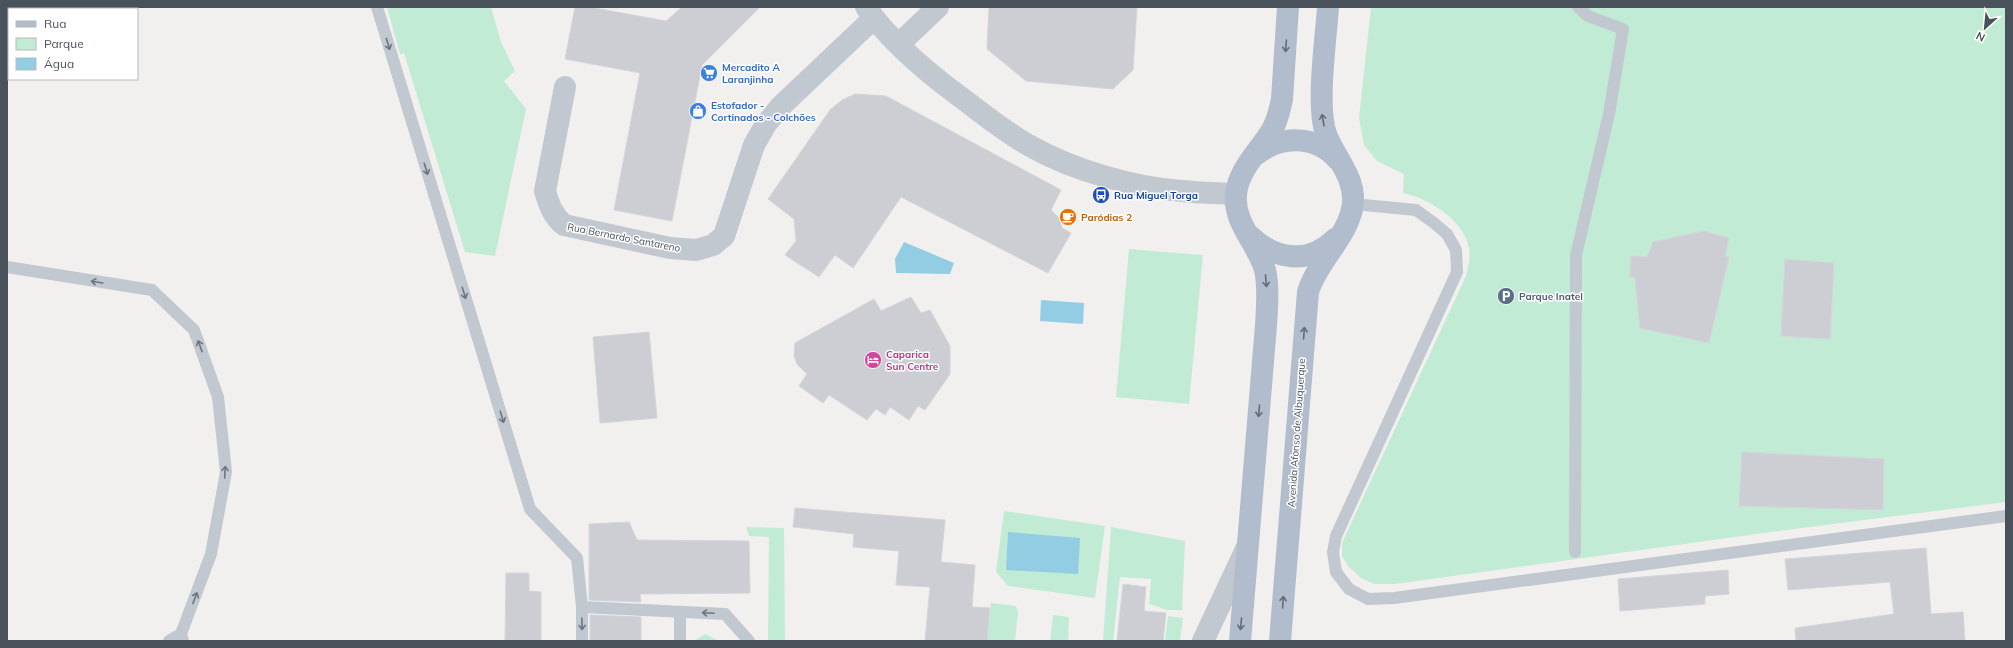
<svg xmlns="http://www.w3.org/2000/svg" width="2013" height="648" font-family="Mulish,sans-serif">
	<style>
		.green { fill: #c2ebd5 }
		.water { fill: #93cde4 }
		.building { fill: #cdced3; stroke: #d4d5da }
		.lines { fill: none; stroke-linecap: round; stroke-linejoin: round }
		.lane { stroke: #c1c8d0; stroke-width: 12 }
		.street { stroke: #c1c8d0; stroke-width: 22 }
		.primary { stroke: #b1bccc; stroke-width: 22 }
		.oneway { stroke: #6d757e }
		.oneway2 { stroke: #636c77 }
		.labels { text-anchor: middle; stroke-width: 3; stroke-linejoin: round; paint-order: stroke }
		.shop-label { font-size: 10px; font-weight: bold; fill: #366cbe; stroke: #fff; text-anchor: start }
		.transit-label { font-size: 10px; font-weight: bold; fill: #164399; stroke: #fff; text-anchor: start }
		.food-label { font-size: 10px; font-weight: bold; fill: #c56008; stroke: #fff; text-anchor: start }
		.street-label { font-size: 10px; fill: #49515b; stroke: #fff }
		.service-label { font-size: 10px; font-weight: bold; fill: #4e5e75; stroke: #fff; text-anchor: start }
		.hotel-label { font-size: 10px; font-weight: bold; fill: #b23c85; stroke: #fff; text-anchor: start }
	</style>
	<rect width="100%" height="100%" fill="#f2f0ef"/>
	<g class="green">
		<path d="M387 7H491L501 42 515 71 504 81 526 109 495 256 465 252 404 53 400 54Z"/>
		<path d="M1371 7H2006V502L1786 530 1395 584H1374L1361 578 1349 567 1342 556V543L1466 276C1468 267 1471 257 1469 248 1464 220 1428 198 1403 193L1404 174 1377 161 1364 145 1359 118Z"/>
		<path d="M1129 249 1203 255 1189 404 1116 397Z"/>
		<path d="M1004 511 1105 526 1095 598 1008 586 996 572Z"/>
		<path d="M746 527 784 528 785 641H768L769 537 749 536Z"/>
		<path d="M1111 527 1185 541 1182 610H1167L1149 604 1151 579 1120 577 1113 641H1103Z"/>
		<path d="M991 603 1016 606 1018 612 1015 641H987Z"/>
		<path d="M1053 615 1069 617 1068 641H1050Z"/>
		<path d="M1168 616 1183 618 1180 641H1165Z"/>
		<path d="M705 634 719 641H694Z"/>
	</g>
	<g class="water">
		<path d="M904 242 954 263 950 274 896 273 895 259Z"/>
		<path d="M1041 300 1084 303 1083 324 1040 321Z"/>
		<path d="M1008 532 1080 538 1078 574 1006 570Z"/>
	</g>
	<g class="building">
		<path d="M575 7H589L666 21 682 7H760L702 65 672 221 614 210 640 73 565 59Z"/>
		<path d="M989 7H1137L1133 70 1113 89 1026 81 987 49Z"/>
		<path d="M855 94 886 96 1061 190 1051 210 1059 218 1062 228 1071 233 1048 273 901 197 853 268 835 255 819 277 785 255 796 241 794 219 768 199 830 110 842 100Z"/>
		<path d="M1704 231 1729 238 1725 256 1729 257 1709 343 1640 328 1635 278 1630 276 1631 256 1647 257 1653 242Z"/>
		<path d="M1785 259 1834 263 1830 339 1781 336Z"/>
		<path d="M911 297 921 313 930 310 950 346V374L925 410 918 406 909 420 890 407 885 415 876 409 867 420 829 395 823 403 799 386 807 374 797 364 794 356 795 343 874 299 881 311Z"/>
		<path d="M649 332 657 418 600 423 593 337Z"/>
		<path d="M1742 452 1884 459 1883 510 1739 506Z"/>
		<path d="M795 508 945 520 941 562 975 565 972 607 990 608 987 641H925L930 587 896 585 899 551 853 547 854 534 793 527Z"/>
		<path d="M629 522 637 540 749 541 750 593 640 594 641 602 589 600V524Z"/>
		<path d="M1926 548 1931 614 1963 612 1965 641H1796L1795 628 1894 614 1890 582 1788 590 1785 559Z"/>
		<path d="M1728 570 1729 594 1705 596V604L1620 611 1618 579Z"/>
		<path d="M506 573H529V591L541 592V641H505Z"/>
		<path d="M1123 584 1146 587 1144 611 1166 613 1163 641H1117Z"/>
		<path d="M590 615 641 617V641H590Z"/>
	</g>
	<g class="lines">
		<g class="lane">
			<path d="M377 7 530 509 577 558 582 607V641"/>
			<path d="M1353 204 1416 210 1434 223 1447 234 1456 250 1457 272 1336 536 1333 552 1336 572 1349 589 1368 599 1394 598 2006 516"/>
			<path d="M7 267 152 290 194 330 218 397 226 472 211 554 181 634 183 641"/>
			<path d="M1575 552 1576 255 1609 114 1623 29 1588 16 1578 7"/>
			<path d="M582 607 725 614 749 641"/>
			<path d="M169 641 181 634"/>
			<path d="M680 641V612"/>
		</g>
		<g class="street">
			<path d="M866 7C889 40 923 69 955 93 980 111 1004 132 1032 147 1073 170 1135 188 1182 191 1200 193 1218 193 1236 194"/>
			<path d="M899 44 938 7"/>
			<path d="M565 87 545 191C549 205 553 216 564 225L670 248 696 250 713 245 724 236 754 145 766 124 781 106 874 18"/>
			<path d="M1203 641 1247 547"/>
		</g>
		<g class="primary">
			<path d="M1257 154C1281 135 1316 135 1337 159"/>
			<path d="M1250 236C1275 260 1309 265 1335 239"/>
			<path d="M1240 641 1266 325C1267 308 1269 287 1265 270 1258 244 1233 223 1236 194 1239 167 1261 150 1273 128 1278 119 1280 109 1282 99L1288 7"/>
			<path d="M1280 641 1308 292C1317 261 1350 235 1353 203 1355 176 1335 158 1326 134 1316 106 1326 39 1328 7"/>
		</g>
	</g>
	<defs><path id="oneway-shaft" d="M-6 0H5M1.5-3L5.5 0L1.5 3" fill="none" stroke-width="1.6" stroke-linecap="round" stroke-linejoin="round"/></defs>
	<g class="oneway">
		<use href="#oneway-shaft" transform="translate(388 44) rotate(73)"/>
		<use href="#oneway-shaft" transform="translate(426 169) rotate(73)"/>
		<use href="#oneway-shaft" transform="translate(97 282) rotate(-171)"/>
		<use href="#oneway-shaft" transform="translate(464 293) rotate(73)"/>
		<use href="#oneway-shaft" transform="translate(200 346) rotate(-110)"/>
		<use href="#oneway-shaft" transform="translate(502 417) rotate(73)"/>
		<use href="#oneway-shaft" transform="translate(225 472) rotate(-87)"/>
		<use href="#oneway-shaft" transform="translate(195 598) rotate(-69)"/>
		<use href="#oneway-shaft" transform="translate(708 613) rotate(-177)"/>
		<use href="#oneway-shaft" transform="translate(582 624) rotate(89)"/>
	</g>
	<g class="oneway2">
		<use href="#oneway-shaft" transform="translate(1286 46) rotate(94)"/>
		<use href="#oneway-shaft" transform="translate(1323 120) rotate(-100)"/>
		<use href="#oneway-shaft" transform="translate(1266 281) rotate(85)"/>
		<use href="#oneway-shaft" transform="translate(1304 333) rotate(-86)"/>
		<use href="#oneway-shaft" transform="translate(1259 411) rotate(95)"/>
		<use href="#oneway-shaft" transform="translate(1283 602) rotate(-86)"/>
		<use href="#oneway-shaft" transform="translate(1241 624) rotate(95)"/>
	</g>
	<defs>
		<symbol id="supermarket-disc" viewBox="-11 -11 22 22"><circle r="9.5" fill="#3f7fe0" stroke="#fff"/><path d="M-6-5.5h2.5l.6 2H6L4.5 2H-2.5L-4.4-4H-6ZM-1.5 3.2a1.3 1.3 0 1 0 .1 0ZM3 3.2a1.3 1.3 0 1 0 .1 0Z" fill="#fff"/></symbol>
		<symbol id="shop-disc" viewBox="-11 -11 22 22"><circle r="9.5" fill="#3f7fe0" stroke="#fff"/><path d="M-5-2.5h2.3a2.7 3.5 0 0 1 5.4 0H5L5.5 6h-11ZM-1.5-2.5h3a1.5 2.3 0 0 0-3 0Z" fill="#fff"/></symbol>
		<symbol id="bus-disc" viewBox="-11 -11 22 22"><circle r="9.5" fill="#1a4fb4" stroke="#fff"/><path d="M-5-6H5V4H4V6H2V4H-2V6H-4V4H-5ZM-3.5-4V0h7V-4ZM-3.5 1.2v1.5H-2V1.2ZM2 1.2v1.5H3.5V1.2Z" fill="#fff"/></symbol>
		<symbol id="cafe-disc" viewBox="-11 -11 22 22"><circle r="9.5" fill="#e8710a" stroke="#fff"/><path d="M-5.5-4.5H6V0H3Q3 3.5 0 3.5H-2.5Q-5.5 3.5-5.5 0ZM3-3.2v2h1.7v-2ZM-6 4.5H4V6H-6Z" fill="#fff"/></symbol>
		<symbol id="parking-disc" viewBox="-11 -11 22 22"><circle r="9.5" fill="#5c6f8a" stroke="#fff"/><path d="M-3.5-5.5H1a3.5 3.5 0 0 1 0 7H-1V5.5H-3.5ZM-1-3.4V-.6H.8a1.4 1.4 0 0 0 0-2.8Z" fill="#fff"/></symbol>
		<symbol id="hotel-disc" viewBox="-11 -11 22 22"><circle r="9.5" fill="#d1479c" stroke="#fff"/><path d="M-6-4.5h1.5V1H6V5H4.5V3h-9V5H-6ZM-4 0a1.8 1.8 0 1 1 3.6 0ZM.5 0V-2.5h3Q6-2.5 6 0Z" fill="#fff"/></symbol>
	</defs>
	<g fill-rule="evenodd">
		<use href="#supermarket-disc" x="699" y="63" width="20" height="20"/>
		<use href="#shop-disc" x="688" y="101" width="20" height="20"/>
		<use href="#bus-disc" x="1091" y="185" width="20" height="20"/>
		<use href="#cafe-disc" x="1058" y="207" width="20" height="20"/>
		<use href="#parking-disc" x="1496" y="286" width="20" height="20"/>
		<use href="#hotel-disc" x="863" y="350" width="20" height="20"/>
	</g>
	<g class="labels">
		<g class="shop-label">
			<text x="722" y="71">Mercadito A<tspan x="722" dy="12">Laranjinha</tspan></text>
			<text x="711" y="109">Estofador -<tspan x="711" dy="12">Cortinados - Colchões</tspan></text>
		</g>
		<g class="transit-label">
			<text x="1114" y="199">Rua Miguel Torga</text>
		</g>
		<g class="food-label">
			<text x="1081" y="221">Paródias 2</text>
		</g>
		<g class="street-label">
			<text transform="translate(624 237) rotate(11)" y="4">Rua Bernardo Santareno</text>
			<text transform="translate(1296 433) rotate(-86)" y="4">Avenida Afonso de Albuquerque</text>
		</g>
		<g class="service-label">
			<text x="1519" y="300">Parque Inatel</text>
		</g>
		<g class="hotel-label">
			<text x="886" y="358">Caparica<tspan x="886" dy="12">Sun Centre</tspan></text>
		</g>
	</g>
	<rect width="2013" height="648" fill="none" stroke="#49515b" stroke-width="16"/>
	<rect x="8" y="8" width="130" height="72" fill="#ffffff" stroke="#b6b9bd"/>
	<rect x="16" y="21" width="20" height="6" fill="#b1bccc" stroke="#b6b9bd"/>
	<text x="44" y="28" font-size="12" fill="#49515b">Rua</text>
	<rect x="16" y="38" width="20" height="12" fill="#c2ebd5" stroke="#b6b9bd"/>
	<text x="44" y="48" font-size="12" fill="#49515b">Parque</text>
	<rect x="16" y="58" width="20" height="12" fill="#93cde4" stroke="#b6b9bd"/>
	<text x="44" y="68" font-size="12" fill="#49515b">Água</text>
	<g transform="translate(1985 28) rotate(207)" stroke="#ffffff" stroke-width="3" paint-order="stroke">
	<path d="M0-3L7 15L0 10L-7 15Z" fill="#49515b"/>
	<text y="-6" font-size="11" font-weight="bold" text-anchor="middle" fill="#49515b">N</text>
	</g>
</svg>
